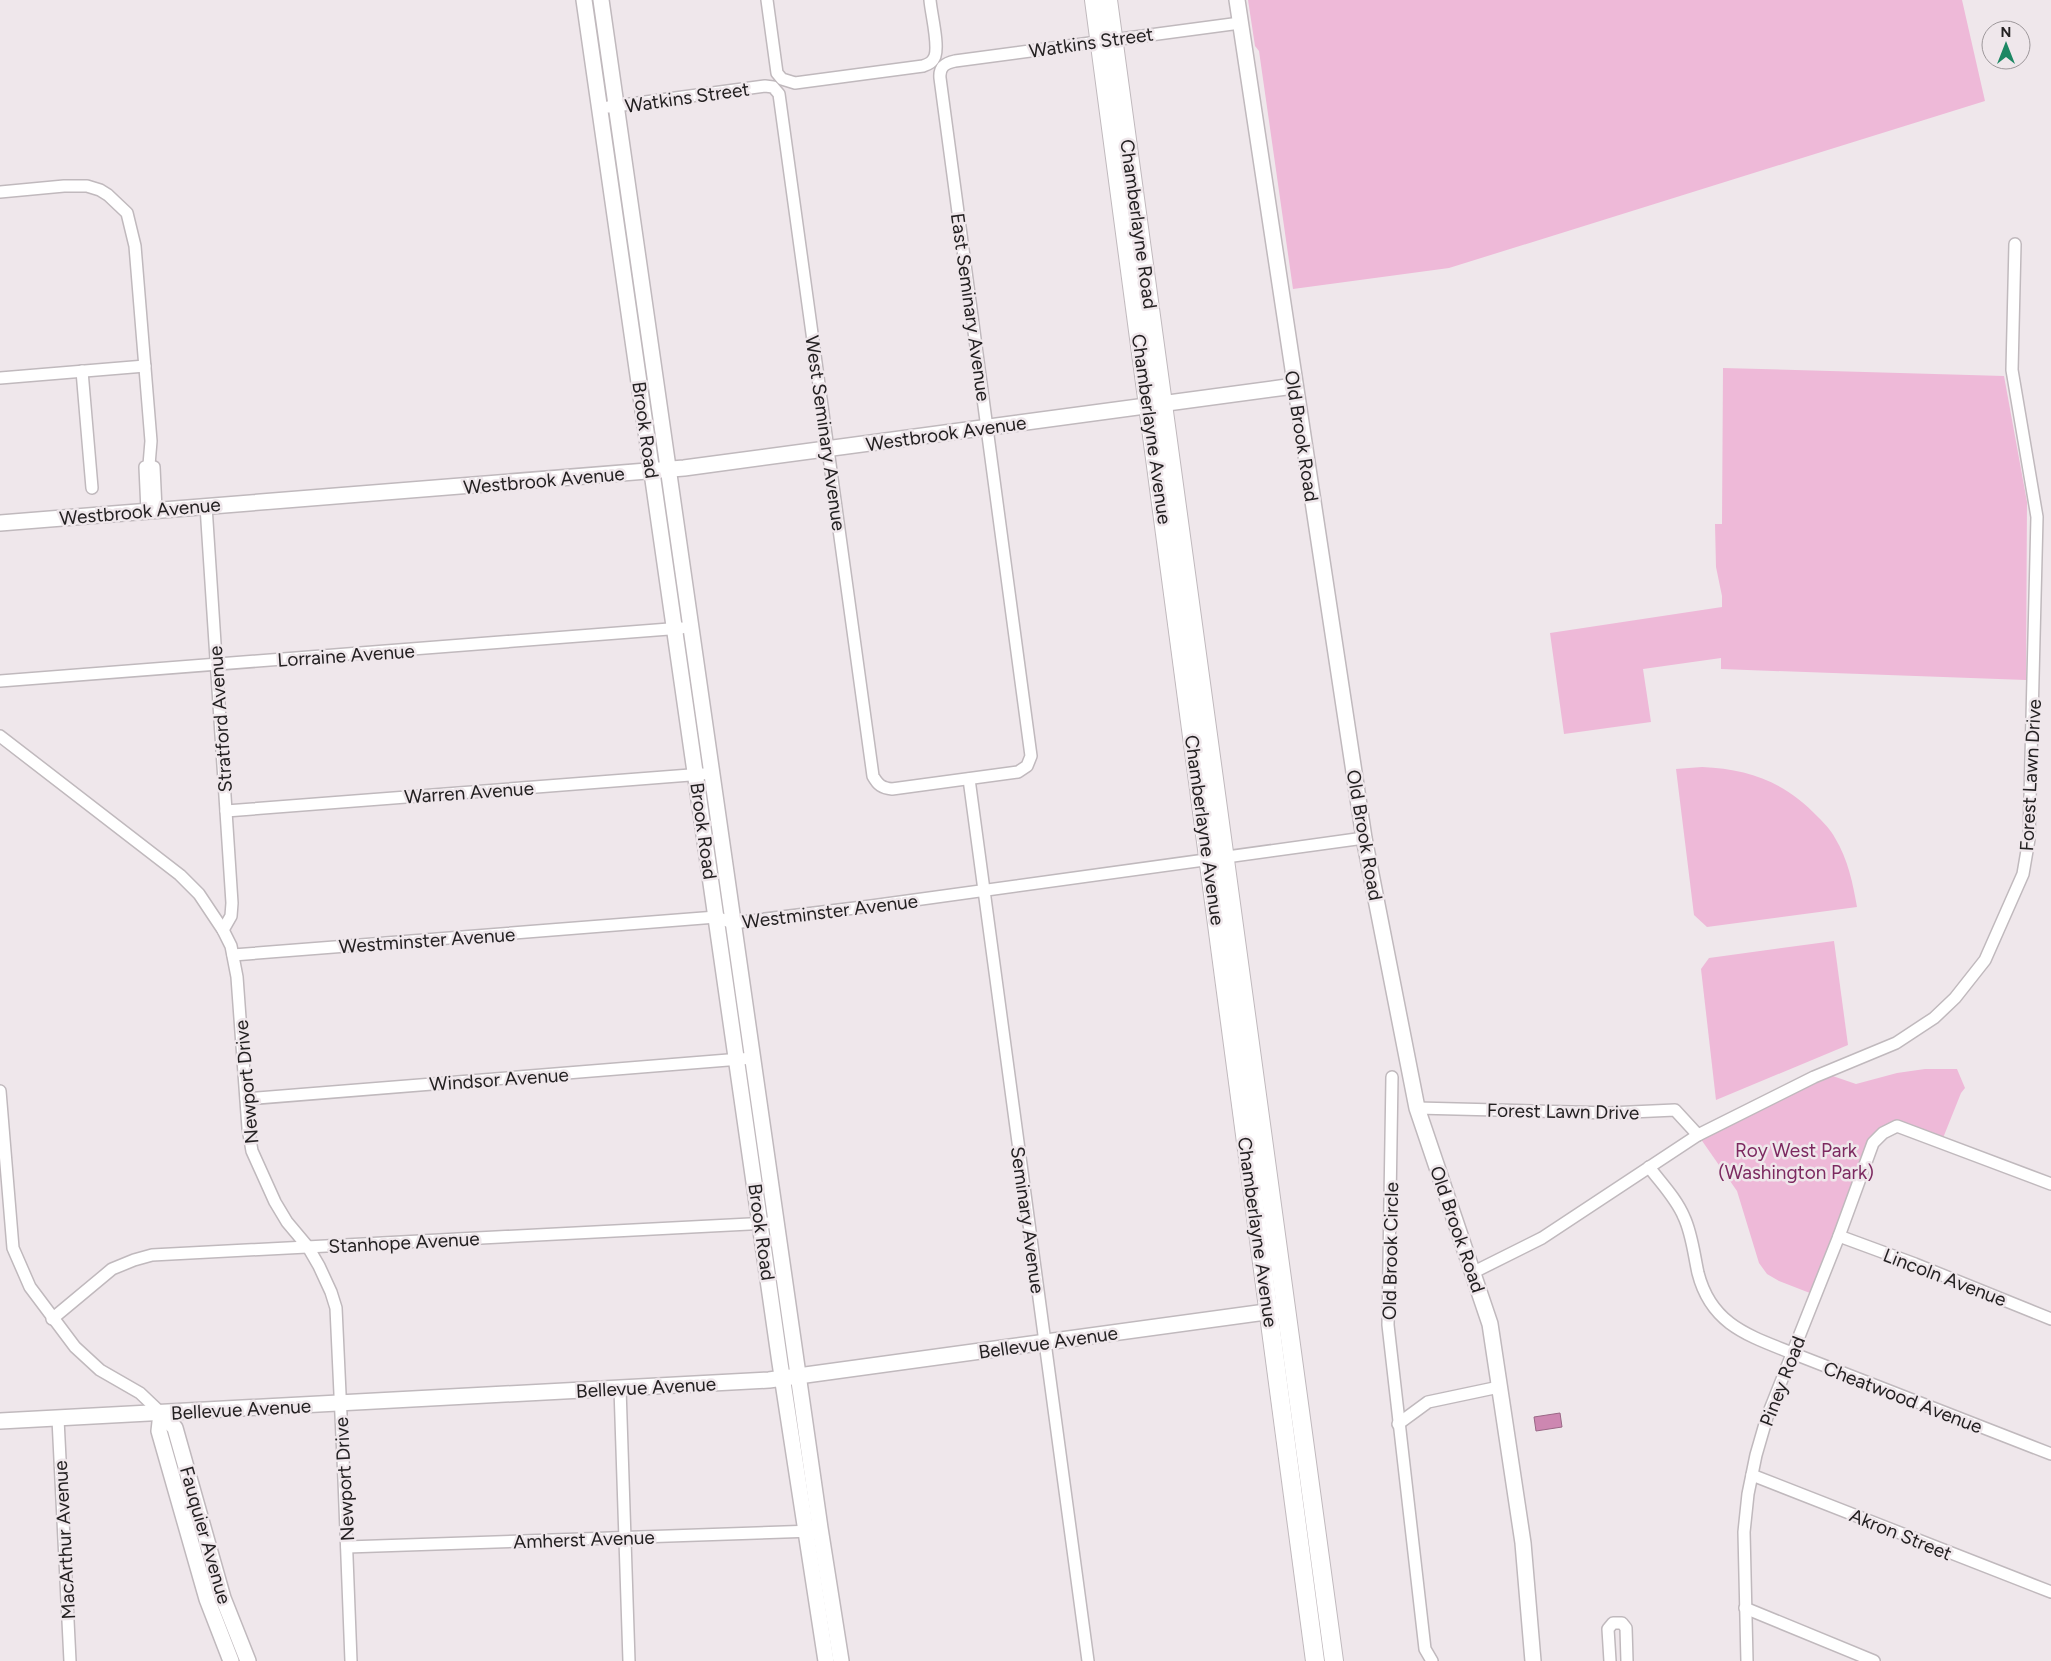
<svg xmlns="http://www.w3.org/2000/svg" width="2051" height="1661" font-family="Figtree,sans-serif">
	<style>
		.green { fill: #eeb9d8 }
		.water { fill: #cd87b1; stroke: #9a6886 }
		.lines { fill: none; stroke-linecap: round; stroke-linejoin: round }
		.street-casing { stroke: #c0b9bd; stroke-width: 14 }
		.secondary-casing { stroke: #c0b9bd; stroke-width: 18 }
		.primary-casing { stroke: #c0b9bd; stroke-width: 20 }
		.street { stroke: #fff; stroke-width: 11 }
		.secondary { stroke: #fff; stroke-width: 15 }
		.primary { stroke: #fff; stroke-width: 18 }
		.labels { text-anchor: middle; stroke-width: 5; stroke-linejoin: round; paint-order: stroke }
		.street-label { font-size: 19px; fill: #242122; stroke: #efe7eb }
		.park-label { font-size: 19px; fill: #7c2960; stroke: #efe7eb }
	</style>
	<rect width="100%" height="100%" fill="#efe7eb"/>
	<g class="green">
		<path d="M1248 0H1962L1985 101 1449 268 1293 289 1259 51 1255 46Z"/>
		<path d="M1723 368 2004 376 2027 502 2026 680 1721 669V658L1643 669 1651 722 1564 734 1550 633 1722 607V596L1716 567 1715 524H1722Z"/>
		<path d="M1702 767C1749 769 1785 782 1818 817 1824 823 1831 830 1835 838 1848 859 1853 884 1857 907L1707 927 1694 915 1676 769Z"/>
		<path d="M1834 941 1848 1045 1716 1100 1701 969 1709 958Z"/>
		<path d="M1925 1069H1957L1965 1088 1961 1093 1941 1143 1897 1126 1883 1133 1815 1295 1779 1281 1767 1274 1759 1263 1737 1191 1698 1135 1824 1073 1856 1084 1897 1073Z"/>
	</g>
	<path class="water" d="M1560 1413 1562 1427 1536 1431 1534 1417Z"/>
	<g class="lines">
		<defs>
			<g id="street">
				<path d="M767 0 777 73 782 79 795 83 923 66C929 64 933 62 935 56 939 44 931 13 930 0"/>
				<path d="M608 107 765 86 773 87 779 94 873 776C878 785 882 788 892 789L1018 772 1027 766 1031 756 940 78C939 67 945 63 955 61L1240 23"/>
				<path d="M0 192 64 186H87L100 190 108 195 127 213 135 246 151 441 149 465 145 467 147 511"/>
				<path d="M82 371 92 488"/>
				<path d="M0 378 145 366"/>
				<path d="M149 465 154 467 156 510"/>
				<path d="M206 506 232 903 231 916 223 930"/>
				<path d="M0 681 682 628"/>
				<path d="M0 736 180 875 199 894 223 930 231 946 237 977 248 1128 252 1151 275 1202 287 1222 308 1247 319 1266 331 1292 336 1308 344 1480 351 1661"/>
				<path d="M969 779 1088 1661"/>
				<path d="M226 811 703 774"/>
				<path d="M233 955 716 917 733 923 871 906 1364 838"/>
				<path d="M1392 1077 1388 1325 1425 1649 1432 1661"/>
				<path d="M0 1091 13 1248 30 1287 75 1347 100 1370 140 1393 161 1413"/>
				<path d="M246 1099 753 1058"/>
				<path d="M1417 1108 1609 1113 1675 1110 1698 1135"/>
				<path d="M1649 1167C1661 1183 1676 1198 1684 1217 1692 1234 1694 1255 1698 1273 1711 1324 1747 1335 1792 1353L2051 1454"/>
				<path d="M1839 1236 1915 1264 2051 1319"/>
				<path d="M1474 1272 1542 1238 1698 1135 1814 1077 1896 1043 1934 1018 1955 998 1985 960 2023 874 2029 839 2037 517 2012 370 2015 244"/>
				<path d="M52 1319 112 1269 134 1260 152 1255 767 1223"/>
				<path d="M620 1388 629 1661"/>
				<path d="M58 1419 70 1661"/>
				<path d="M1398 1424 1428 1402 1499 1387"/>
				<path d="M1752 1475 2051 1592"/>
				<path d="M347 1547 814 1531"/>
				<path d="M1745 1608 1874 1661"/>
				<path d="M1610 1661 1608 1629 1613 1623H1622L1626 1628 1627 1661"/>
				<path d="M1747 1661 1744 1532 1748 1494 1756 1455 1767 1417 1839 1236 1873 1143 1883 1133 1897 1126 2051 1184"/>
			</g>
			<g id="secondary">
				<path d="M584 0 780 1363 826 1661"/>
				<path d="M601 0 820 1528 841 1661"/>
				<path d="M1237 0 1364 838 1417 1108 1490 1324 1523 1543 1533 1661"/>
				<path d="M0 523 684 468 1294 386"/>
				<path d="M161 1413 175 1428 223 1598 248 1661"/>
				<path d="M161 1413 159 1431 207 1599 231 1661"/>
				<path d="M0 1421 769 1380 1280 1310"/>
			</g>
			<g id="primary">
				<path d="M1094 0 1315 1661"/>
				<path d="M1108 0 1334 1661"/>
			</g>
		</defs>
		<use href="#street" class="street-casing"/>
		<use href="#secondary" class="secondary-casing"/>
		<use href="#primary" class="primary-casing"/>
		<use href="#street" class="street"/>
		<use href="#secondary" class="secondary"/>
		<use href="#primary" class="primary"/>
	</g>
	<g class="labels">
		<g class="street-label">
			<text transform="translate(1091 42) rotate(-8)" y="7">Watkins Street</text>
			<text transform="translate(687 97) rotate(-8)" y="7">Watkins Street</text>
			<text transform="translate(1139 224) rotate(82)" y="7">Chamberlayne Road</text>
			<text transform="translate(971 307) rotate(82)" y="7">East Seminary Avenue</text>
			<text transform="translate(1152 429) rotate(82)" y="7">Chamberlayne Avenue</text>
			<text transform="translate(646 430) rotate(82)" y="7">Brook Road</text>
			<text transform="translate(826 433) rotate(82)" y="7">West Seminary Avenue</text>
			<text transform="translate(946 433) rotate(-8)" y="7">Westbrook Avenue</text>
			<text transform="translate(1302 436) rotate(81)" y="7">Old Brook Road</text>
			<text transform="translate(544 480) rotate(-5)" y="7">Westbrook Avenue</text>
			<text transform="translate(140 511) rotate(-5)" y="7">Westbrook Avenue</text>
			<text transform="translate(346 655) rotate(-4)" y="7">Lorraine Avenue</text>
			<text transform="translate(220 719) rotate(-94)" y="7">Stratford Avenue</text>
			<text transform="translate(2030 775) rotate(-87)" y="7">Forest Lawn Drive</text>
			<text transform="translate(469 792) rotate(-4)" y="7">Warren Avenue</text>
			<text transform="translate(1205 830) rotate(82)" y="7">Chamberlayne Avenue</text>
			<text transform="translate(704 831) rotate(82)" y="7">Brook Road</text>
			<text transform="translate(1365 835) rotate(80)" y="7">Old Brook Road</text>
			<text transform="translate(830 911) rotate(-7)" y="7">Westminster Avenue</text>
			<text transform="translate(427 940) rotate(-4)" y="7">Westminster Avenue</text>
			<text transform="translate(499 1079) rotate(-4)" y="7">Windsor Avenue</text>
			<text transform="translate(246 1082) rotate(-95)" y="7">Newport Drive</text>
			<text transform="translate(1563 1111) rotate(1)" y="7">Forest Lawn Drive</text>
			<text transform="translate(1028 1220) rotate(82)" y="7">Seminary Avenue</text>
			<text transform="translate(1458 1229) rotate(71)" y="7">Old Brook Road</text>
			<text transform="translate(762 1232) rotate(82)" y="7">Brook Road</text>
			<text transform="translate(1258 1232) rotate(82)" y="7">Chamberlayne Avenue</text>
			<text transform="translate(404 1242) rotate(-3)" y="7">Stanhope Avenue</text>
			<text transform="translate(1390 1251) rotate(-89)" y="7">Old Brook Circle</text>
			<text transform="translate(1945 1277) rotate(21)" y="7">Lincoln Avenue</text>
			<text transform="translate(1048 1342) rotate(-8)" y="7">Bellevue Avenue</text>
			<text transform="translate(1782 1381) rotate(-69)" y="7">Piney Road</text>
			<text transform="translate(646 1387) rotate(-3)" y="7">Bellevue Avenue</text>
			<text transform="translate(1903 1397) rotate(21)" y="7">Cheatwood Avenue</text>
			<text transform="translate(241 1409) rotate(-3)" y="7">Bellevue Avenue</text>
			<text transform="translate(344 1479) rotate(-93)" y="7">Newport Drive</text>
			<text transform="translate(1901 1534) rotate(22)" y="7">Akron Street</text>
			<text transform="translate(206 1535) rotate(74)" y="7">Fauquier Avenue</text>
			<text transform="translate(584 1539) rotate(-2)" y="7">Amherst Avenue</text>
			<text transform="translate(64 1540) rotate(-93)" y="7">MacArthur Avenue</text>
		</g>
		<g class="park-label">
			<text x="1796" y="1157">Roy West Park<tspan x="1796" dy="22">(Washington Park)</tspan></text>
		</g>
	</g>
	<g transform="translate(2006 45)"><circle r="24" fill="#efe7eb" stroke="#9e989b"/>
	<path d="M0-4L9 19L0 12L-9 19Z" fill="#1c8763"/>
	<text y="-8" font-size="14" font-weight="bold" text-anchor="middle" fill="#242122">N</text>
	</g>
</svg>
